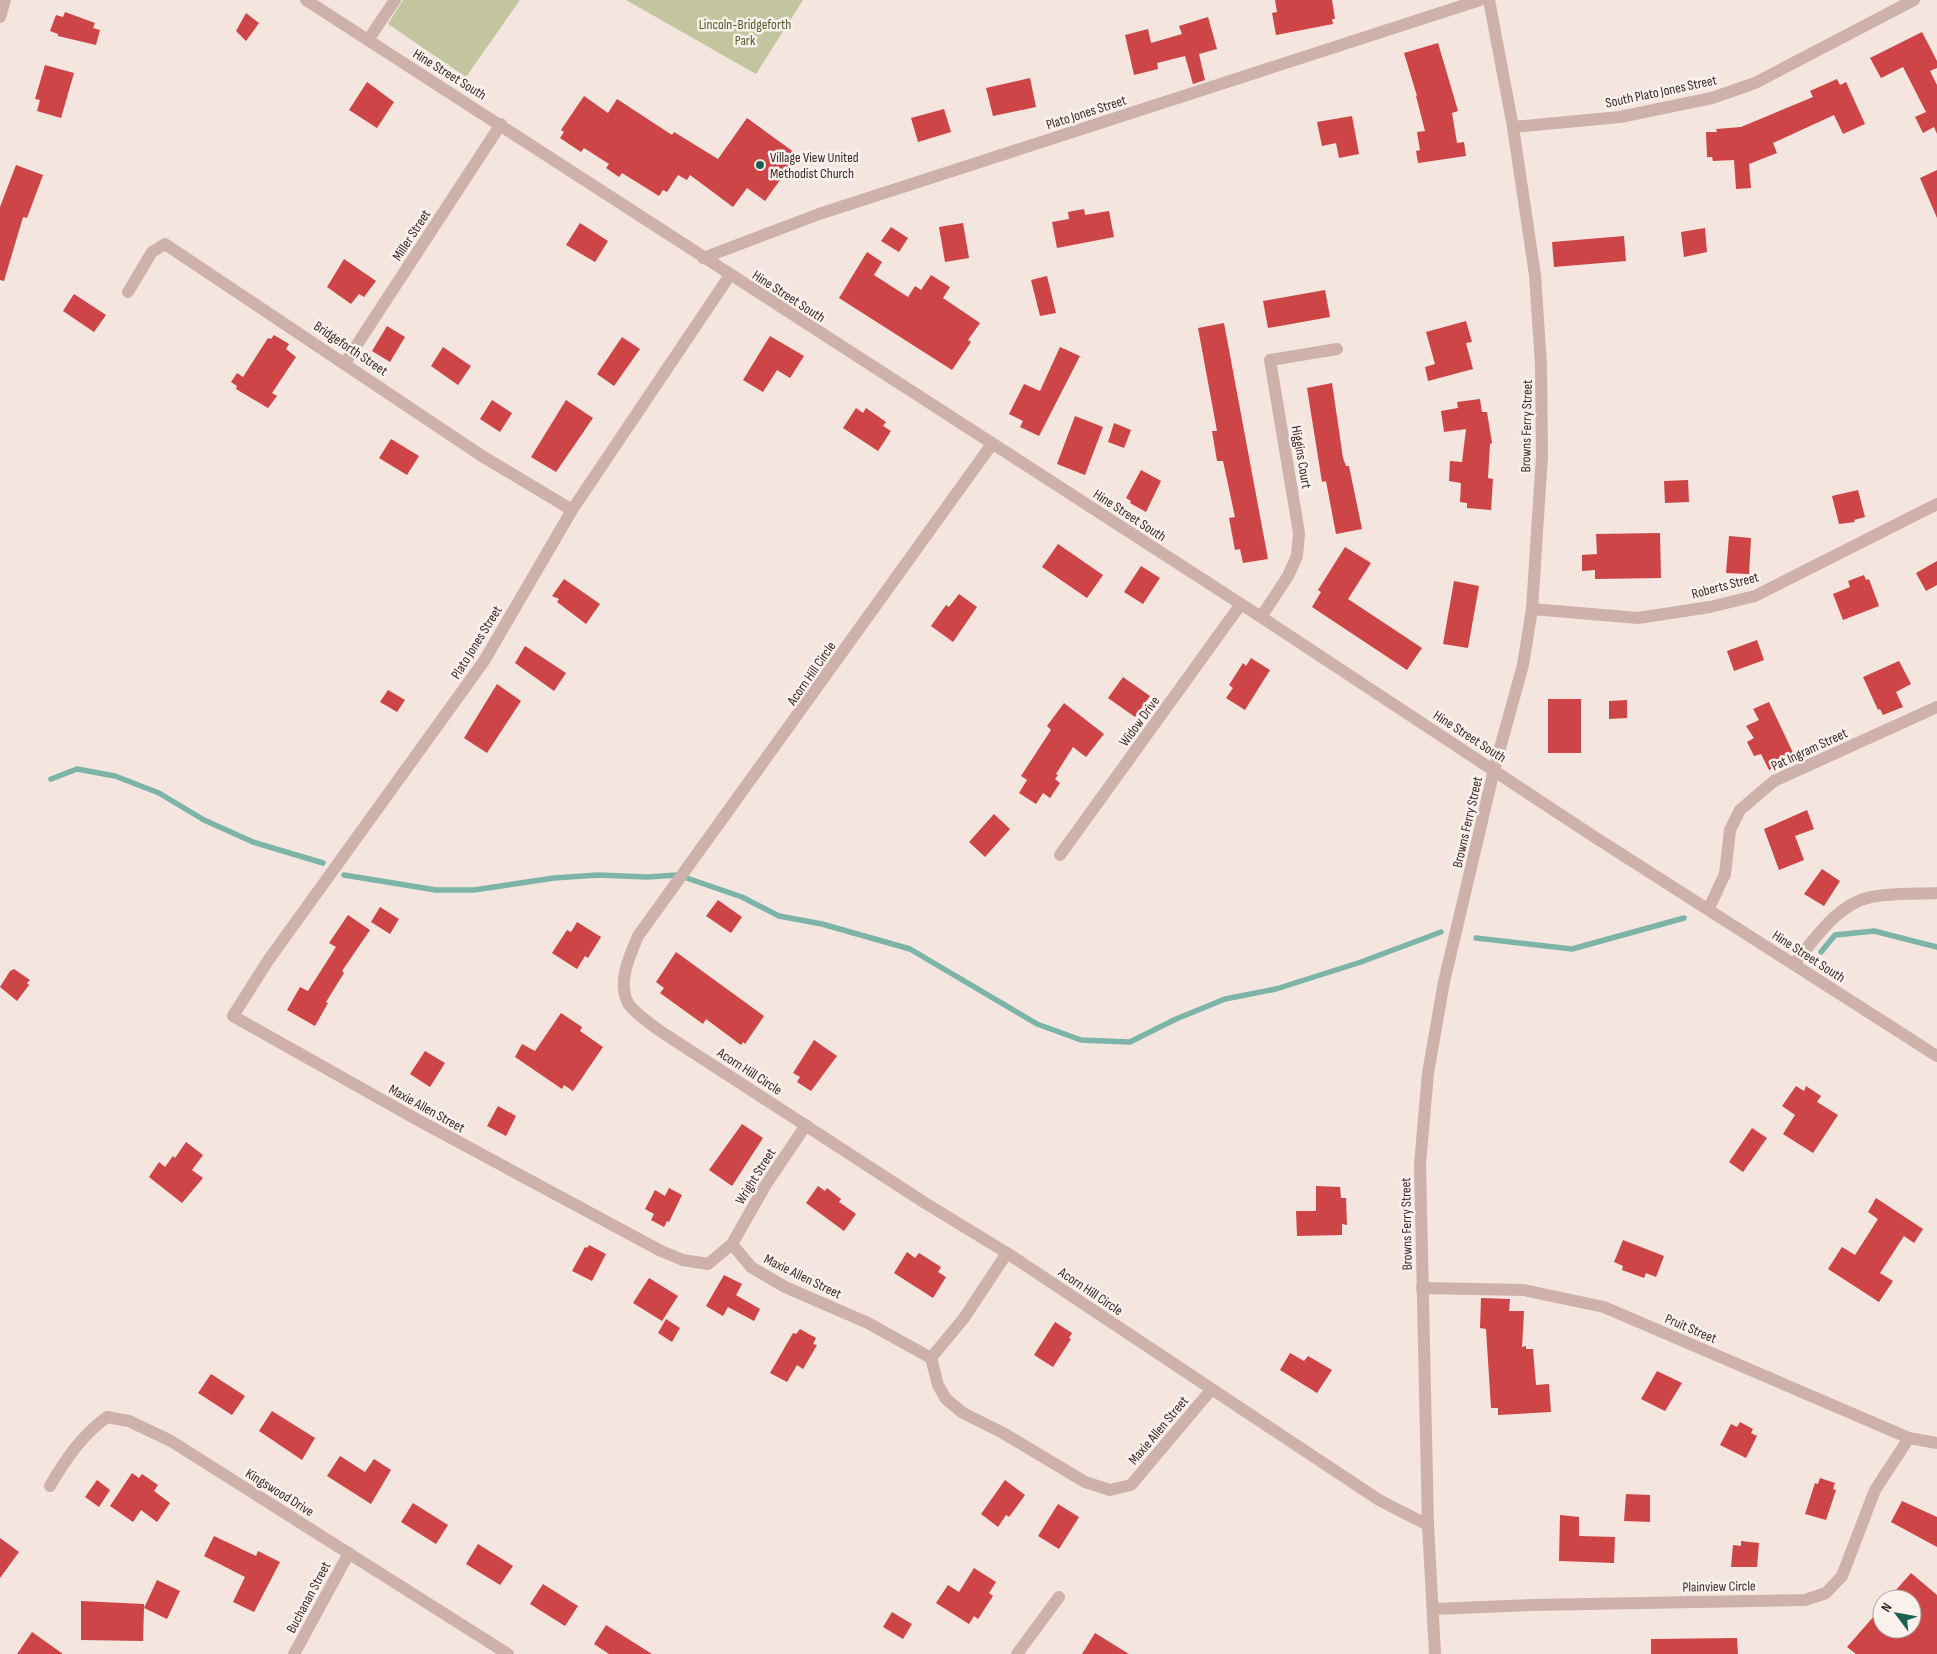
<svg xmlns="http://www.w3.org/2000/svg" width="1937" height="1654" font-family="'Sofia Sans Condensed',sans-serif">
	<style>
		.green { fill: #c2c59e }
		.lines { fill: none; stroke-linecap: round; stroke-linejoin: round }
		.stream { stroke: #7cb4a8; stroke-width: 5.5 }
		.building { fill: #cd4547 }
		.minor { stroke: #ceb1aa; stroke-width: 12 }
		.tertiary { stroke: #ceb1aa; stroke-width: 12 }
		.poi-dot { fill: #1c5f53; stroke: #fbf1ec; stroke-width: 2 }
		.labels { text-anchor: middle; stroke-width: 5; stroke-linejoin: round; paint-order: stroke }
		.park-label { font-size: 14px; fill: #565b2c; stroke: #fbf1ec }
		.street-label { font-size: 14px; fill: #3b2b2a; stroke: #fbf1ec }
		.poi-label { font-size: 14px; fill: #3b2b2a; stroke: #fbf1ec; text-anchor: start }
	</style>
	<rect width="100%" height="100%" fill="#f4e5df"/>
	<g class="green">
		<path d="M403 0H520L466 77 388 24Z"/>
		<path d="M626 0H803L756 74Z"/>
	</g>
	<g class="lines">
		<g class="stream">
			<path d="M51 779 77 769 115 776 159 793 204 820 253 842 323 863"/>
			<path d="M344 875 436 890H474L554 878 598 875 647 877 678 875 742 897 779 916 822 924 910 949 1037 1024 1081 1040 1130 1042 1176 1019 1225 999 1276 989 1361 962 1441 932"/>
			<path d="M1476 938 1572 949 1684 918"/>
			<path d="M1821 952 1835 935 1874 931 1937 947"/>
		</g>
	</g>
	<g class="building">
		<path d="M1275 0H1332L1335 19H1332L1333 24 1276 35 1272 13 1277 12Z"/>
		<path d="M65 12 95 23 93 28 100 30 96 45 58 36V34L50 31 56 15 63 17Z"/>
		<path d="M246 13 259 23 246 41 236 31Z"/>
		<path d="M1208 17 1217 49 1199 54 1205 80 1193 84 1185 56 1157 63 1158 69 1134 75 1125 35 1148 29 1151 43 1182 34 1179 26Z"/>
		<path d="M1922 32 1937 61V68L1930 71 1937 85V134L1934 127 1923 133 1915 117 1926 112 1903 67 1881 78 1870 58Z"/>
		<path d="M1438 43 1458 111 1452 113 1457 143 1464 142 1466 156 1418 163 1416 151 1420 150 1417 132 1425 131 1416 96H1417L1404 53Z"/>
		<path d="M45 65 74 73 61 118 37 111 40 100 35 99Z"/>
		<path d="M1030 78 1036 107 993 116 986 88Z"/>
		<path d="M1837 79 1840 85 1846 82 1865 124 1843 134 1834 115 1773 143 1777 153 1749 164 1751 188 1736 189 1734 160 1713 161 1712 157H1707L1706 132H1717L1716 129 1741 127 1813 97 1810 91Z"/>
		<path d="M367 82 394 102 377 128 349 110Z"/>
		<path d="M584 96 608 113 617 99 672 135 674 132 718 159 747 118 798 155 765 201 747 188 733 207 690 175 687 180 678 175 667 192 663 190 659 196 622 173 619 177 606 168 609 164 584 148 581 152 560 138 564 132 561 130Z"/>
		<path d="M944 109 951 132 918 142 911 118Z"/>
		<path d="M1352 116 1359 154 1339 158 1336 143 1322 146 1317 122Z"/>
		<path d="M16 165 43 175 27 218 23 217 4 281 0 280V207Z"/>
		<path d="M1937 170V218L1920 178Z"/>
		<path d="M1084 209 1085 215 1109 211 1114 237 1057 248 1052 222 1069 219 1068 212Z"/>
		<path d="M580 223 608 241 595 262 566 245Z"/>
		<path d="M963 223 969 258 945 262 939 227Z"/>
		<path d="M891 227 908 238 899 252 881 241Z"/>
		<path d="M1705 228 1707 252 1684 257 1681 232Z"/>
		<path d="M1624 236 1626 261 1554 267 1552 242Z"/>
		<path d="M867 252 882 262 874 275 908 297 915 286 921 290 931 275 950 287 943 298 980 323 968 340 971 342 952 370 839 298Z"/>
		<path d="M344 259 376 281 364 297 359 294 351 304 327 287Z"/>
		<path d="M1047 276 1056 313 1040 316 1031 280Z"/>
		<path d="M1325 290 1330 317 1268 328 1263 301Z"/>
		<path d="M74 294 106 315 94 332 63 311Z"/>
		<path d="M1466 321 1472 342 1466 343 1473 369 1428 381 1425 367 1435 364 1426 332Z"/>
		<path d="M1224 323 1268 559 1243 563 1240 549 1235 550 1229 518 1235 517 1223 461H1217L1212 431H1217L1198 328Z"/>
		<path d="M387 326 405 337 390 362 372 351Z"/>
		<path d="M274 335 289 344 286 349 296 357 272 393 277 396 268 408 236 389 237 386 231 382 237 373 243 377 268 338 271 339Z"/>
		<path d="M770 336 804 356 790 378 777 370 763 392 743 380Z"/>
		<path d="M622 337 640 349 614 386 597 374Z"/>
		<path d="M443 347 471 366 458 385 431 366Z"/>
		<path d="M1060 347 1080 356 1039 436 1020 427 1023 421 1009 414 1024 384 1040 391Z"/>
		<path d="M1332 383 1343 458 1346 466H1349L1362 529 1336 534 1326 481 1322 482 1307 388Z"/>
		<path d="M1480 399 1482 412H1487L1492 443 1490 444 1488 478 1493 479 1491 510 1467 508V503L1460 502 1461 483 1449 481 1450 461 1462 462 1466 429 1444 432 1441 411 1458 408 1457 402Z"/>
		<path d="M492 400 512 413 500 432 480 419Z"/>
		<path d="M566 400 593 418 556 472 531 457Z"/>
		<path d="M856 408 863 413 866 408 886 422 883 426 891 431 878 451 843 428Z"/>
		<path d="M1075 416 1103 427 1085 475 1057 464Z"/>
		<path d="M1114 423 1131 430 1124 448 1108 442Z"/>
		<path d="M391 439 419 456 407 475 379 458Z"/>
		<path d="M1141 470 1161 481 1146 512 1130 503 1131 501 1126 498Z"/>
		<path d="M1688 480 1689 502 1665 503 1664 481Z"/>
		<path d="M1858 490 1865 517 1854 520 1855 522 1839 524 1832 496Z"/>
		<path d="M1660 533 1661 578 1595 579V570L1582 571V555L1597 554 1596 534Z"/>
		<path d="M1729 536 1751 538 1749 574 1726 573Z"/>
		<path d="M1058 544 1103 575 1087 598 1042 567Z"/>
		<path d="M1345 547 1371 563 1348 599 1422 648 1407 670 1312 607 1321 592 1318 590Z"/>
		<path d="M1937 561V585L1926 591 1916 573Z"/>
		<path d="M1141 566 1160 578 1143 604 1124 592Z"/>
		<path d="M1864 575 1866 580 1869 579 1879 606 1843 620 1833 594 1850 587 1848 581Z"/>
		<path d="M564 579 600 604 586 624 557 602 559 599 552 596Z"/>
		<path d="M1454 581 1479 586 1468 648 1443 644Z"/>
		<path d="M959 594 977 607 953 642 931 626 946 605 949 607Z"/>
		<path d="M1757 640 1764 660 1734 671 1727 651Z"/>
		<path d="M525 646 566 673 554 691 515 663Z"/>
		<path d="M1251 658 1270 670 1245 710 1226 698 1233 688 1229 685 1243 663 1246 666Z"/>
		<path d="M1899 661 1911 684 1896 692 1903 707 1883 715 1880 709 1878 710 1863 677Z"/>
		<path d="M1123 677 1150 696 1135 717 1108 698Z"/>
		<path d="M497 684 521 701 487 753 464 738Z"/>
		<path d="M388 690 405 700 397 712 380 702Z"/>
		<rect x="1548" y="699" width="33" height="54"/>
		<path d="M1627 700V718L1609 719V701Z"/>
		<path d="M1769 702 1795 757 1769 770 1761 754 1754 756 1747 742 1754 738 1746 726 1759 720 1753 709Z"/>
		<path d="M1064 703 1104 734 1086 757 1073 747 1056 774 1058 775 1055 779 1060 783 1050 798 1043 793 1036 804 1019 793 1027 780 1021 776 1051 730 1047 726Z"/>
		<path d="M1807 810 1814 829 1795 836 1804 860 1779 870 1764 829Z"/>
		<path d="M994 814 1010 829 985 857 969 842Z"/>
		<path d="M1822 869 1840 881 1824 906 1804 894Z"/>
		<path d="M718 900 742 917 731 933 706 916Z"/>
		<path d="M380 907 399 919 390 934 371 922Z"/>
		<path d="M348 915 370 930 342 971 344 973 326 1002 328 1003 315 1026 287 1010 300 987 308 991 336 947 329 943Z"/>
		<path d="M577 922 601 937 588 958 585 956 577 969 552 953 567 930 571 932Z"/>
		<path d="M676 952 764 1016 745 1044 743 1042 741 1045 706 1019 703 1024 660 993 664 988 656 982Z"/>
		<path d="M14 969 30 980 27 983 29 985 17 1001 0 987 10 971Z"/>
		<path d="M561 1013 582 1027 580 1031 603 1047 573 1091 564 1085 562 1089 515 1057 522 1044 535 1051Z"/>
		<path d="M814 1040 837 1056 811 1091 797 1082 800 1077 793 1073Z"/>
		<path d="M425 1051 445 1063 430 1087 410 1074Z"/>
		<path d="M1796 1086 1804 1091 1806 1086 1821 1096 1817 1102 1838 1115 1813 1153 1783 1134 1795 1115 1782 1106Z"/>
		<path d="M498 1106 516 1116 506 1136 487 1126Z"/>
		<path d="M742 1124 763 1138 732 1186 709 1170Z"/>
		<path d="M1752 1128 1767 1138 1743 1172 1729 1162Z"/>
		<path d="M186 1142 203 1155 192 1170 203 1178 182 1203 149 1177 159 1162 165 1167 173 1156 175 1158Z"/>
		<path d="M818 1186 825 1191 827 1188 841 1199 839 1202 856 1214 844 1231 806 1203Z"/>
		<path d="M1316 1186 1340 1187 1341 1198H1346L1347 1225 1342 1224V1235L1297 1236 1296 1211H1316Z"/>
		<path d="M669 1188 682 1195 669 1222 667 1221 664 1227 651 1220 654 1214 645 1209 655 1190 665 1196Z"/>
		<path d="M1876 1198 1923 1229 1914 1243 1904 1236 1880 1273 1893 1281 1879 1302 1828 1269 1842 1247 1855 1255 1878 1219 1868 1212Z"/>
		<path d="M1623 1240 1664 1256 1656 1277 1646 1273 1644 1278 1622 1270 1623 1266 1614 1262Z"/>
		<path d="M589 1245 606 1254 592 1281 572 1271 585 1247 587 1248Z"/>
		<path d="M907 1252 915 1258 919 1253 941 1267 938 1272 946 1277 933 1298 894 1273Z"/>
		<path d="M724 1275 742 1284 736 1295 760 1309 754 1321 728 1307 723 1316 706 1306Z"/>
		<path d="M649 1278 678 1296 662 1321 633 1303Z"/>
		<path d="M1481 1298 1510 1299 1509 1311H1524L1522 1347 1526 1346V1349H1533L1536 1385 1549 1384 1551 1412 1498 1415V1408H1491L1486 1329 1480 1328Z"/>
		<path d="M666 1319 680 1328 672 1342 658 1333Z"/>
		<path d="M1055 1322 1072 1333 1069 1338 1071 1339 1053 1367 1034 1355Z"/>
		<path d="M800 1329 816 1338 813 1344 817 1345 803 1369 797 1365 787 1382 770 1373 793 1333 796 1334Z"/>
		<path d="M1290 1353 1304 1361 1308 1356 1332 1370 1317 1393 1280 1370Z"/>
		<path d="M1657 1371 1682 1383 1665 1411 1641 1399Z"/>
		<path d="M211 1374 245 1396 232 1415 198 1393Z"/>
		<path d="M272 1411 315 1438 302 1460 259 1431Z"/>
		<path d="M1740 1422 1753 1429 1751 1433 1757 1436 1746 1458 1720 1445 1731 1424 1737 1427Z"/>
		<path d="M340 1456 365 1472 374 1459 391 1470 371 1504 327 1476Z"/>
		<path d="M132 1473 139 1478 142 1474 158 1485 154 1491 170 1503 157 1522 141 1510 133 1522 110 1506Z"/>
		<path d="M1820 1478 1835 1483 1833 1489 1836 1490 1826 1520 1805 1514 1815 1483 1818 1484Z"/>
		<path d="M97 1480 110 1490 99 1507 85 1497Z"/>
		<path d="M1005 1480 1025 1495 1009 1517 1006 1515 998 1527 981 1514Z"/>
		<path d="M1626 1494 1650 1495V1522L1624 1521Z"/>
		<path d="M1902 1501 1937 1517V1547L1891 1522Z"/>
		<path d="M413 1503 448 1525 436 1544 401 1522Z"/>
		<path d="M1058 1504 1079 1517 1059 1549 1038 1536Z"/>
		<path d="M1560 1515 1579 1517V1536L1615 1537 1614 1563 1559 1561Z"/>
		<path d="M214 1536 256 1556 258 1551 280 1562 254 1612 233 1602 245 1577 204 1556Z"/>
		<path d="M0 1538 19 1552 0 1578Z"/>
		<path d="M1741 1541 1759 1543 1757 1567H1731L1733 1545 1741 1546Z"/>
		<path d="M478 1544 513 1566 500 1585 466 1564Z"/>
		<path d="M974 1568 996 1582 989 1593 993 1596 978 1619 974 1616 969 1624 936 1603 948 1585 959 1592Z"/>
		<path d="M1911 1573 1937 1595V1654H1856L1847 1647 1882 1607V1629H1912V1599H1888Z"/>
		<path d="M157 1580 180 1591 167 1619 144 1608 143 1641 81 1640V1601L144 1604V1608Z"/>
		<path d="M543 1584 578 1606 565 1626 530 1604Z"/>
		<path d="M892 1612 912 1624 903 1639 883 1627Z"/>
		<path d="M606 1625 652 1654H609L594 1644Z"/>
		<path d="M32 1632 63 1654H17Z"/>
		<path d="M1095 1633 1129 1654H1082Z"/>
		<path d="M1737 1638 1738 1654H1651V1639Z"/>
	</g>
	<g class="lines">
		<g class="minor">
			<path d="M368 40 395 0"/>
			<path d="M1513 127 1620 117 1712 98 1755 83 1914 0"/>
			<path d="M703 258 819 214 1480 0"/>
			<path d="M730 275 572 510 484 661 267 962 233 1016 416 1119 661 1251 683 1260 708 1264 732 1244 765 1186 806 1125"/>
			<path d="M128 292 152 252 165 244 482 456 572 510"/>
			<path d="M345 363 501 124"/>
			<path d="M992 444 638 936C630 955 617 982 628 1003 632 1011 652 1025 660 1031L925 1203 1007 1253 1379 1500 1428 1525"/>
			<path d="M1532 609 1638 618 1710 607 1755 596 1937 504"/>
			<path d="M1261 617 1288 576 1297 556 1299 533 1270 360 1337 349"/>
			<path d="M1060 855 1241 604"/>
			<path d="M1709 908 1725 874 1730 830 1740 810 1774 781 1937 707"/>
			<path d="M1794 964C1815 939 1837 904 1871 897 1892 893 1916 894 1937 893"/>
			<path d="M732 1244 751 1267 785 1287 868 1323 931 1358 938 1385 946 1399 963 1413 1003 1433 1085 1482 1110 1490 1131 1485 1211 1390"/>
			<path d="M1422 1288 1524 1290 1604 1307 1909 1438 1937 1443"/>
			<path d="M931 1358 964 1318 1007 1253"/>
			<path d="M50 1486C65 1460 82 1435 107 1417L129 1421 171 1441 508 1654"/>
			<path d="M1433 1609 1531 1605 1805 1600 1826 1593 1842 1576 1875 1490 1909 1438"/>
			<path d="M294 1654 349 1553"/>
			<path d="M1017 1654 1059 1597"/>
		</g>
		<g class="tertiary">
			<path d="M306 0 1261 617 1593 836 1937 1056"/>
			<path d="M0 17 5 0"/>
			<path d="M1435 1654 1428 1525 1420 1164 1428 1073 1444 982 1494 770 1523 665 1532 609 1542 456 1541 365 1535 275 1513 127 1489 0"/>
		</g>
	</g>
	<circle class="poi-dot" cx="760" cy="165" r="5"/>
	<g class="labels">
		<g class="park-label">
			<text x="745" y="29">Lincoln-Bridgeforth<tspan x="745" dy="16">Park</tspan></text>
		</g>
		<g class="street-label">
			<text transform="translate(450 74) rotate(32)" y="5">Hine Street South</text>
			<text transform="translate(1661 91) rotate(-12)" y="5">South Plato Jones Street</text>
			<text transform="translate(1086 112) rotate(-18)" y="5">Plato Jones Street</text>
			<text transform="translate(411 235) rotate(-57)" y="5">Miller Street</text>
			<text transform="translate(789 296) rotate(33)" y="5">Hine Street South</text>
			<text transform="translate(351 348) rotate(34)" y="5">Bridgeforth Street</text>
			<text transform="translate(1526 426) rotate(-89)" y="5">Browns Ferry Street</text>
			<text transform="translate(1302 457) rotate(80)" y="5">Higgins Court</text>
			<text transform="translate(1130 515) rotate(33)" y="5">Hine Street South</text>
			<text transform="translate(1725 585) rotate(-15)" y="5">Roberts Street</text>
			<text transform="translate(476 642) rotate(-58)" y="5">Plato Jones Street</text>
			<text transform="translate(811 673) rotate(-55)" y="5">Acorn Hill Circle</text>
			<text transform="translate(1139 721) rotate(-54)" y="5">Widow Drive</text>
			<text transform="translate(1470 736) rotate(33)" y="5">Hine Street South</text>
			<text transform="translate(1809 749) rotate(-25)" y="5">Pat Ingram Street</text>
			<text transform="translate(1467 822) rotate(-77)" y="5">Browns Ferry Street</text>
			<text transform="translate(1809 956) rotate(33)" y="5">Hine Street South</text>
			<text transform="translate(750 1071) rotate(33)" y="5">Acorn Hill Circle</text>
			<text transform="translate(427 1108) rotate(29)" y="5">Maxie Allen Street</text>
			<text transform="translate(755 1176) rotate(-58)" y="5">Wright Street</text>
			<text transform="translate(1406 1224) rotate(-91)" y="5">Browns Ferry Street</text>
			<text transform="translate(803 1276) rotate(26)" y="5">Maxie Allen Street</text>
			<text transform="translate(1091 1291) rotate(34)" y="5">Acorn Hill Circle</text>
			<text transform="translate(1691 1328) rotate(23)" y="5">Pruit Street</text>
			<text transform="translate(1158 1430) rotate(-50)" y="5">Maxie Allen Street</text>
			<text transform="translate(280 1492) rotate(32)" y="5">Kingswood Drive</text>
			<text transform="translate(1719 1586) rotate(-1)" y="5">Plainview Circle</text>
			<text transform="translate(308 1597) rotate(-62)" y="5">Buchanan Street</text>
		</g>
		<g class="poi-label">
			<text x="770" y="162">Village View United<tspan x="770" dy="16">Methodist Church</tspan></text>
		</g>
	</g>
	<g transform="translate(1897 1614) rotate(302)"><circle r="24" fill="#fbf1ec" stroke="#aea29e"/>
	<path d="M0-4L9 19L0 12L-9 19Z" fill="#1c5f53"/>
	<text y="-8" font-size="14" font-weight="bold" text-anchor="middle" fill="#3b2b2a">N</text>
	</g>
</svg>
